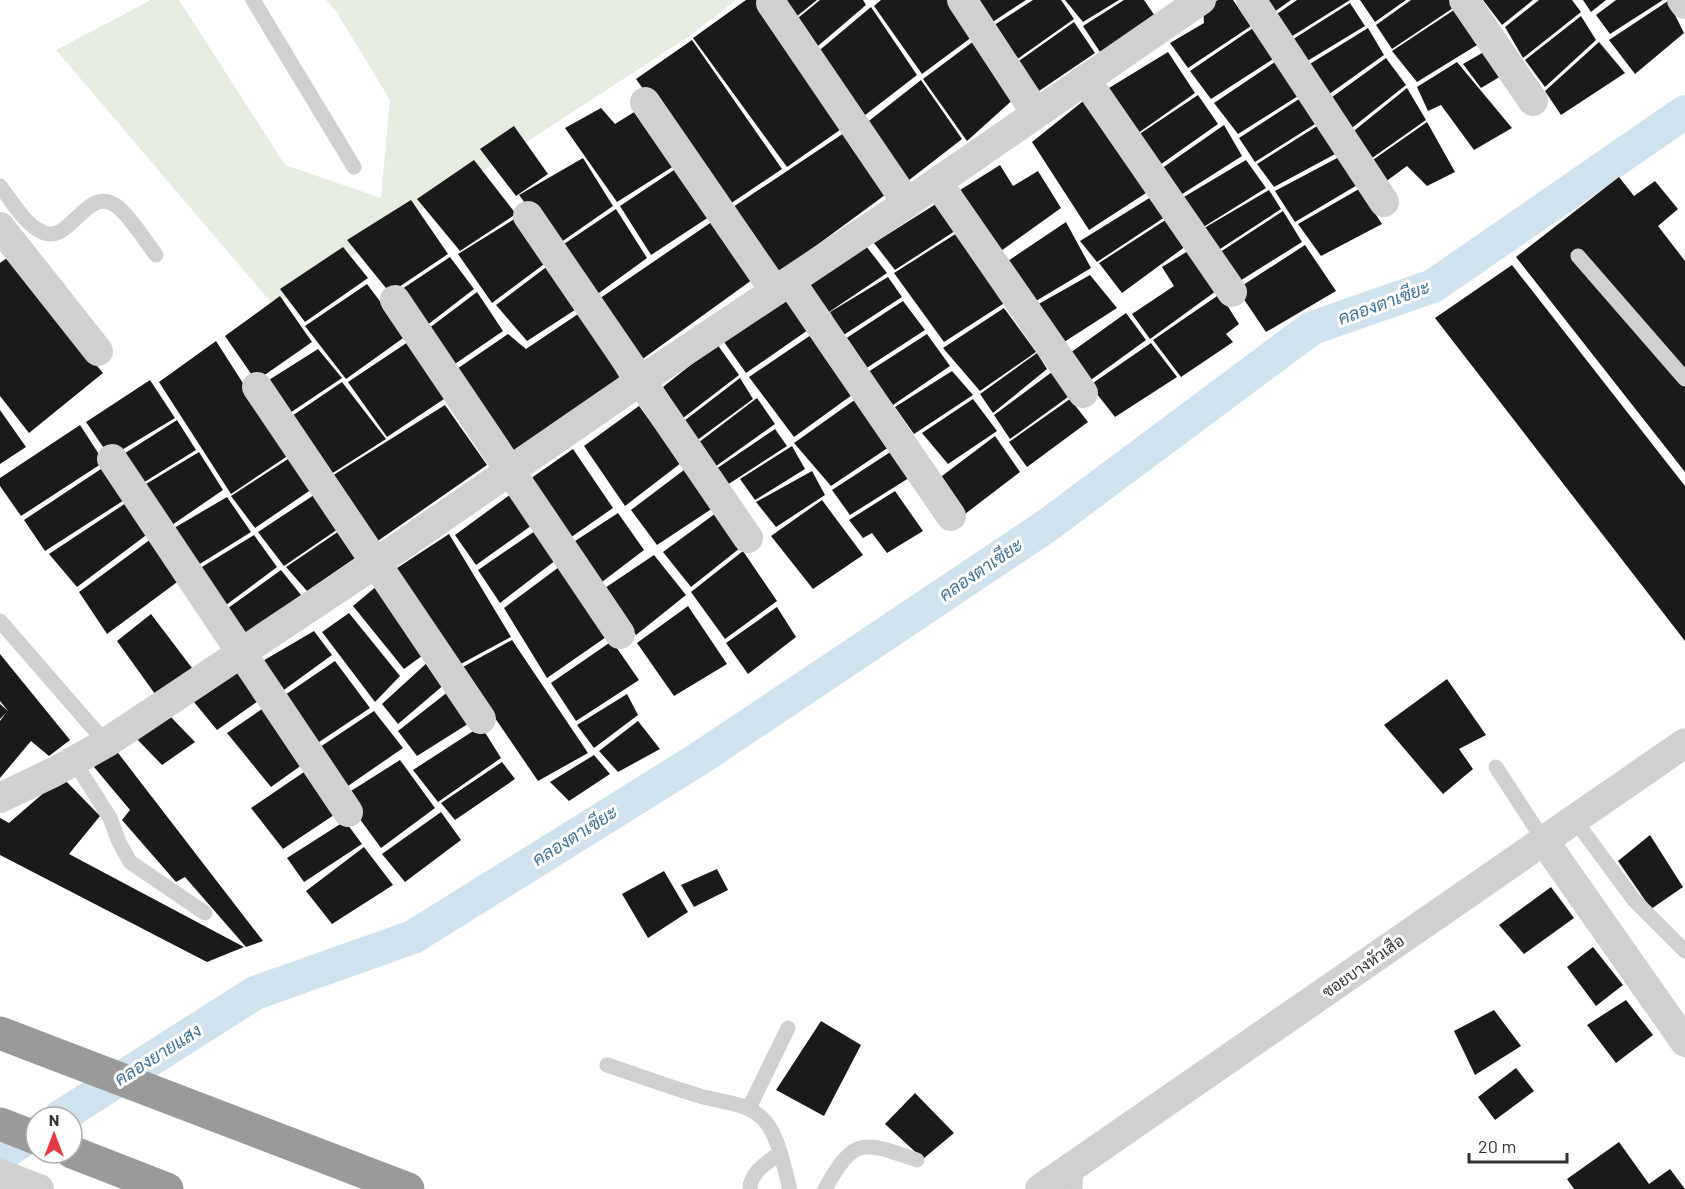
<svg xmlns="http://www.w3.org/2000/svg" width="1685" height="1189" font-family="Barlow,Sarabun,sans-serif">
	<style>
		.green { fill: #e6ecdf }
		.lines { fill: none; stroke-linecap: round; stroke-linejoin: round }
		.canal { stroke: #cfe2ee; stroke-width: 34 }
		.building { fill: #1a1a1a }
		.service { stroke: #d0d0d0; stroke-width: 15 }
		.minor { stroke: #d0d0d0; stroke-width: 30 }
		.motorway { stroke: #9a9a9a; stroke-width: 33 }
		.labels { text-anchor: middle; stroke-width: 6; stroke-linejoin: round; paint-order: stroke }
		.street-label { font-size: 16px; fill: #333; stroke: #fff }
		.water-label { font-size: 18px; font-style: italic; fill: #3f7597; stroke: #fff }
	</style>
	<rect width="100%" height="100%" fill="#fff"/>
	<path class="green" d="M151 0H179L285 165 381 198 390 100 336 11 326 0H736L688 37 274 306 56 50Z"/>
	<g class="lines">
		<g class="canal">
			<path d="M60 1117 255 993 413 937 700 758 1045 527 1312 328 1433 286 1685 112"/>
			<path d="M0 1155 36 1132"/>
		</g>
	</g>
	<g class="building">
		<path d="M746 0H764L847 125 787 167 693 38Z"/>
		<path d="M780 0H817L791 21Z"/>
		<path d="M820 0H863L866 5 812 51 793 22Z"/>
		<path d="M881 0H953L976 34 922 74 874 6Z"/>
		<path d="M977 0H1026L991 23Z"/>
		<path d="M1033 0H1061L1074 19 1016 60 991 27Z"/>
		<path d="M1065 0H1119L1083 22Z"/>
		<path d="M1124 0H1144L1155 16 1100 52 1083 26Z"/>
		<path d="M1218 0H1233L1251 26 1188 68 1170 43 1204 23 1203 8Z"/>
		<path d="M1259 0H1291L1270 15Z"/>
		<path d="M1297 0H1350L1286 40 1271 18Z"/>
		<path d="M1360 0H1406L1375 22Z"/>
		<path d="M1411 0H1451L1456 6 1392 49 1376 25Z"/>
		<path d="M1483 0H1533L1502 25Z"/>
		<path d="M1539 0H1572L1581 12 1523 58 1505 27Z"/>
		<path d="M1583 0H1606L1591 12Z"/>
		<path d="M1616 0H1663L1610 34 1596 15Z"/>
		<path d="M1668 1 1684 33 1635 74 1609 40Z"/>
		<path d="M1350 3 1365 26 1299 66 1287 43Z"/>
		<path d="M871 7 917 75 860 119 815 54Z"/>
		<path d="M1457 8 1482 42 1417 82 1392 51Z"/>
		<path d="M1581 16 1596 40 1545 87 1525 60Z"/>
		<path d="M1074 22 1095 53 1036 93 1016 63Z"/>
		<path d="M1253 28 1273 59 1211 99 1190 71Z"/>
		<path d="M1368 28 1384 55 1325 97 1305 67Z"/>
		<path d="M978 38 1017 96 967 141 923 79Z"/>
		<path d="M692 40 782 169 727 206 636 79Z"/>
		<path d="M1599 42 1625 73 1561 115 1545 91Z"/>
		<path d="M1489 49 1506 73 1481 88 1463 64Z"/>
		<path d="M1168 52 1195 93 1134 136 1104 91Z"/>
		<path d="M1386 58 1406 85 1348 131 1328 100Z"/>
		<path d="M1275 62 1298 96 1238 134 1214 103Z"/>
		<path d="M1457 62 1512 128 1474 150 1441 105 1428 111 1417 87Z"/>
		<path d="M921 80 962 139 904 184 865 124Z"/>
		<path d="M1407 88 1426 120 1365 163 1350 134Z"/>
		<path d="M1198 95 1218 124 1157 167 1135 137Z"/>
		<path d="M1087 98 1146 193 1089 230 1032 142Z"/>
		<path d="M1299 99 1315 124 1255 162 1239 138Z"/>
		<path d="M601 108 615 124 639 109 677 164 617 202 565 128Z"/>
		<path d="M1427 122 1455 172 1427 186 1407 166 1381 185 1367 164Z"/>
		<path d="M1224 125 1242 156 1176 198 1158 171Z"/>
		<path d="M514 126 548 174 516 196 480 149Z"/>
		<path d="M1317 126 1337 153 1274 187 1257 164Z"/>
		<path d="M847 131 889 192 775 276 730 209Z"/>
		<path d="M1339 157 1359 184 1295 222 1275 191Z"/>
		<path d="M583 158 613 206 557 245 519 195Z"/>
		<path d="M474 160 516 214 460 251 417 199Z"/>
		<path d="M1246 160 1266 188 1197 231 1177 201Z"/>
		<path d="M1000 165 1013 186 1038 171 1061 208 998 253 957 192Z"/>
		<path d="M680 166 712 215 651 255 620 206Z"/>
		<path d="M1619 177 1634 196 1655 181 1678 209 1658 226 1685 261V472L1516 257Z"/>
		<path d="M1359 189 1382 224 1321 256 1298 224Z"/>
		<path d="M1269 190 1281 209 1214 253 1199 231Z"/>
		<path d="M1151 197 1165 217 1097 262 1080 241Z"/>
		<path d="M411 200 448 254 390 293 347 240Z"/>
		<path d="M939 202 955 231 895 270 874 243Z"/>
		<path d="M616 209 647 258 592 298 558 248Z"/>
		<path d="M1283 211 1302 242 1235 284 1214 256Z"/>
		<path d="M516 218 547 262 492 303 458 254Z"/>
		<path d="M716 219 756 277 637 363 596 301Z"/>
		<path d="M1167 219 1186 246 1122 293 1099 263Z"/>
		<path d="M1066 222 1091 268 1031 304 1005 263Z"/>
		<path d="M957 233 1006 302 944 342 894 273Z"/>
		<path d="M1305 245 1336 291 1266 332 1237 289Z"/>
		<path d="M866 246 887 273 829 312 808 286Z"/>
		<path d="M343 247 368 278 305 322 280 289Z"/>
		<path d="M1188 251 1216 291 1150 339 1132 314 1174 286 1162 267Z"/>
		<path d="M450 257 474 289 422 329 396 293Z"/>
		<path d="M7 258 103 373 29 433 0 396V263Z"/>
		<path d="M549 265 578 308 527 341 496 305Z"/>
		<path d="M1512 265 1685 486V641L1435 318Z"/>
		<path d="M1090 275 1117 308 1061 344 1035 306Z"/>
		<path d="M888 277 902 297 842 336 830 312Z"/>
		<path d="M367 284 406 336 346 379 305 326Z"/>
		<path d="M477 292 503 331 449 368 424 332Z"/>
		<path d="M1220 294 1239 324 1226 334 1233 342 1181 377 1153 340Z"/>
		<path d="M280 296 312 342 256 381 225 336Z"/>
		<path d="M787 296 808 330 746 373 722 339Z"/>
		<path d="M903 301 925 330 865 369 845 339Z"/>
		<path d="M1004 308 1036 352 980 391 943 348Z"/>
		<path d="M581 312 621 380 512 457 451 373 508 334 526 349Z"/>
		<path d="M1126 313 1146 340 1088 382 1070 353Z"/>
		<path d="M927 334 950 366 893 405 868 372Z"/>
		<path d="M811 335 852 395 794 437 749 377Z"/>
		<path d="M216 341 289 455 231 494 159 382Z"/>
		<path d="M408 342 447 397 387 437 348 382Z"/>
		<path d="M1151 343 1177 377 1115 417 1090 385Z"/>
		<path d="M717 344 739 375 683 418 663 387Z"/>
		<path d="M318 349 342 378 284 417 261 385Z"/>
		<path d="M1037 353 1047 369 993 413 980 394Z"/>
		<path d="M952 371 973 395 914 434 895 407Z"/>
		<path d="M1052 372 1068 397 1010 439 994 415Z"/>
		<path d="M740 378 753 399 696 441 684 421Z"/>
		<path d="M150 380 175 418 110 457 86 422Z"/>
		<path d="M342 382 386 439 325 478 286 420Z"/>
		<path d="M757 398 775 424 712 469 694 446Z"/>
		<path d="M856 399 892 445 831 486 794 443Z"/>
		<path d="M973 399 997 431 948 464 922 433Z"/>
		<path d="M1070 399 1088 422 1027 467 1009 442Z"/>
		<path d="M445 405 487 465 372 545 327 479Z"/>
		<path d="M639 406 681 463 625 506 584 446Z"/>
		<path d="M0 410 26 447 0 464Z"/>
		<path d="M177 420 196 450 138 486 119 457Z"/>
		<path d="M80 425 104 462 21 516 0 486V478Z"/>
		<path d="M775 429 787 446 724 487 713 471Z"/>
		<path d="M995 436 1020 472 965 514 938 479Z"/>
		<path d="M792 446 805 469 755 500 740 479Z"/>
		<path d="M573 449 613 508 567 540 527 481Z"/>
		<path d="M895 449 912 476 850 515 832 490Z"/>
		<path d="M199 452 223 490 172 525 141 487Z"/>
		<path d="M291 457 315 487 255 528 231 496Z"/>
		<path d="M107 465 129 497 45 551 24 520Z"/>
		<path d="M684 470 713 508 657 545 631 510Z"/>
		<path d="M812 471 825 495 776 527 756 502Z"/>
		<path d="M895 491 923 531 887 553 872 533 863 538 849 520Z"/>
		<path d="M317 493 341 527 284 566 258 532Z"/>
		<path d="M511 494 535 523 476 565 455 535Z"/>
		<path d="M227 497 251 532 195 567 169 531Z"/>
		<path d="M132 499 153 530 77 587 49 554Z"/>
		<path d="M822 500 863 555 813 589 771 536Z"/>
		<path d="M618 513 644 550 598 585 569 545Z"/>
		<path d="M716 513 740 548 691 587 663 552Z"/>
		<path d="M342 529 361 554 307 591 286 567Z"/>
		<path d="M535 531 556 560 500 603 478 570Z"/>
		<path d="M449 534 511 637 457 666 394 570Z"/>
		<path d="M254 535 277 567 222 608 197 570Z"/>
		<path d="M155 536 184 577 107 634 79 592Z"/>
		<path d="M743 551 777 601 725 639 691 592Z"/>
		<path d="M654 555 686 595 636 635 602 590Z"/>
		<path d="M559 567 609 635 547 678 504 608Z"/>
		<path d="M281 570 301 595 243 638 224 611Z"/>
		<path d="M378 585 426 653 404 669 353 606Z"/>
		<path d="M688 606 727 664 674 696 637 643Z"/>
		<path d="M777 607 796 637 748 674 726 643Z"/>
		<path d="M349 613 400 676 375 702 322 632Z"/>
		<path d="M151 614 192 668 155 694 117 641Z"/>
		<path d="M314 631 332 655 281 692 261 662Z"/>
		<path d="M512 640 588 753 538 781 461 668Z"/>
		<path d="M612 641 639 680 576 721 551 683Z"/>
		<path d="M0 654 70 740 49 756 31 741 0 778V721L6 713 0 719V704L8 711 0 701Z"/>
		<path d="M335 661 370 708 316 744 282 697Z"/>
		<path d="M429 661 446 683 398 724 382 704Z"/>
		<path d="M239 672 261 699 217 730 194 702Z"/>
		<path d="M1447 679 1486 735 1459 749 1473 769 1443 794 1384 725Z"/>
		<path d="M449 691 471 722 417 756 398 731Z"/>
		<path d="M627 694 638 715 594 748 577 725Z"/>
		<path d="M265 707 306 762 271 787 227 733Z"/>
		<path d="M374 711 403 748 345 788 317 749Z"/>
		<path d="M167 713 195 742 162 765 135 737Z"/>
		<path d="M638 721 660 749 618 772 599 751Z"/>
		<path d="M481 726 501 758 438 802 413 770Z"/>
		<path d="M115 749 263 941 246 947 185 877 176 882 122 820 130 810 94 767Z"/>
		<path d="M594 755 610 774 569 801 550 782Z"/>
		<path d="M400 760 435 808 381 848 343 796Z"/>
		<path d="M502 762 515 779 455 820 441 803Z"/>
		<path d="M307 770 337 813 283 849 251 808Z"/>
		<path d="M62 777 100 816 69 854 244 947 207 962 0 855V818L9 823Z"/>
		<path d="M441 812 461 840 405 882 382 854Z"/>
		<path d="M345 821 362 844 304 882 287 858Z"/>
		<path d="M1650 835 1683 887 1651 909 1618 861Z"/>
		<path d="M364 847 393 885 332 924 306 891Z"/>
		<path d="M717 869 728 890 694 907 681 885Z"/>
		<path d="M664 871 688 912 648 938 622 894Z"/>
		<path d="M1551 887 1574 918 1524 954 1499 925Z"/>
		<path d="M1593 947 1623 985 1596 1006 1567 967Z"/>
		<path d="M1626 1000 1653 1035 1616 1063 1587 1025Z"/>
		<path d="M1494 1010 1521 1046 1475 1075 1454 1031Z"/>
		<path d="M821 1021 861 1045 824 1116 776 1090Z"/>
		<path d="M1516 1068 1534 1091 1495 1120 1478 1097Z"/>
		<path d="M915 1093 954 1133 923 1159 885 1124Z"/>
		<path d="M1619 1142 1649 1184 1670 1169 1685 1189H1574L1567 1179Z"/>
	</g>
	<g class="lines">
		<g class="service">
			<path d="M253 0 354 167"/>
			<path d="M0 186C12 201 23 222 40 231 71 249 86 180 119 208 131 218 146 242 156 255"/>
			<path d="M1578 256 1685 379"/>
			<path d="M0 621 106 743"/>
			<path d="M74 761 110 818 119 842 130 862 205 913"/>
			<path d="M1496 767 1544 841"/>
			<path d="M1574 819 1634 900 1685 951"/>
			<path d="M607 1065C638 1075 669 1087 700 1096 720 1102 745 1102 761 1117 779 1133 783 1166 790 1189"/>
			<path d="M749 1108 788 1028"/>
			<path d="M750 1189C750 1172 768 1162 780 1153"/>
			<path d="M825 1189C855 1135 863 1142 917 1160"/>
			<path d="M1075 1189 1076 1164"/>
		</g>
		<g class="minor">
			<path d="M962 0 1036 113"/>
			<path d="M1251 0 1384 202"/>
			<path d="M1464 0 1533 101"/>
			<path d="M1682 0 1685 4"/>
			<path d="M771 3 907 203"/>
			<path d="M1085 79 1232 292"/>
			<path d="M645 102 775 291"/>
			<path d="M937 182 1083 393"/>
			<path d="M528 216 748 538"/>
			<path d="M0 227 98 351"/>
			<path d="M790 281 951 516"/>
			<path d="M395 300 620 634"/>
			<path d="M257 387 481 719"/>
			<path d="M112 459 348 812"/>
			<path d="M0 798 54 772 106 743 376 563 640 381 907 203 1201 0"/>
			<path d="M1544 841 1685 1042"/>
			<path d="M0 1174 39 1189"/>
			<path d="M1040 1189 1685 743"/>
		</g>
		<g class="motorway">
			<path d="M0 1033 408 1189"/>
			<path d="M0 1124 36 1138"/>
			<path d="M72 1152 167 1189"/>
		</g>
	</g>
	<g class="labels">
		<g class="street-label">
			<text transform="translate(1363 966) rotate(-35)" y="6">ซอยบางหัวเสือ</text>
		</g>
		<g class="water-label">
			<text transform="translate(1384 303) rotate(-20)" y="6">คลองตาเซียะ</text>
			<text transform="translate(981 570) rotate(-34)" y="6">คลองตาเซียะ</text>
			<text transform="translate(575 836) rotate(-32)" y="6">คลองตาเซียะ</text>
			<text transform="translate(158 1055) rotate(-32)" y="6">คลองยายแสง</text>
		</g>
	</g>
	<g transform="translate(54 1135)"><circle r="28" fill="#ffffff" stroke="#adadad" stroke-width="1.5"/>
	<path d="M0-4.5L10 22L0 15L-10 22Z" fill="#e63946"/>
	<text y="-9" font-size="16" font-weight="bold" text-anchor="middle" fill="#333333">N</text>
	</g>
	<path d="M1469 1153v9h98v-9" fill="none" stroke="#333333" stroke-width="3"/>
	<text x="1478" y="1153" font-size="18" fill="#333333" stroke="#ffffff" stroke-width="4.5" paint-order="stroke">20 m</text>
</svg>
